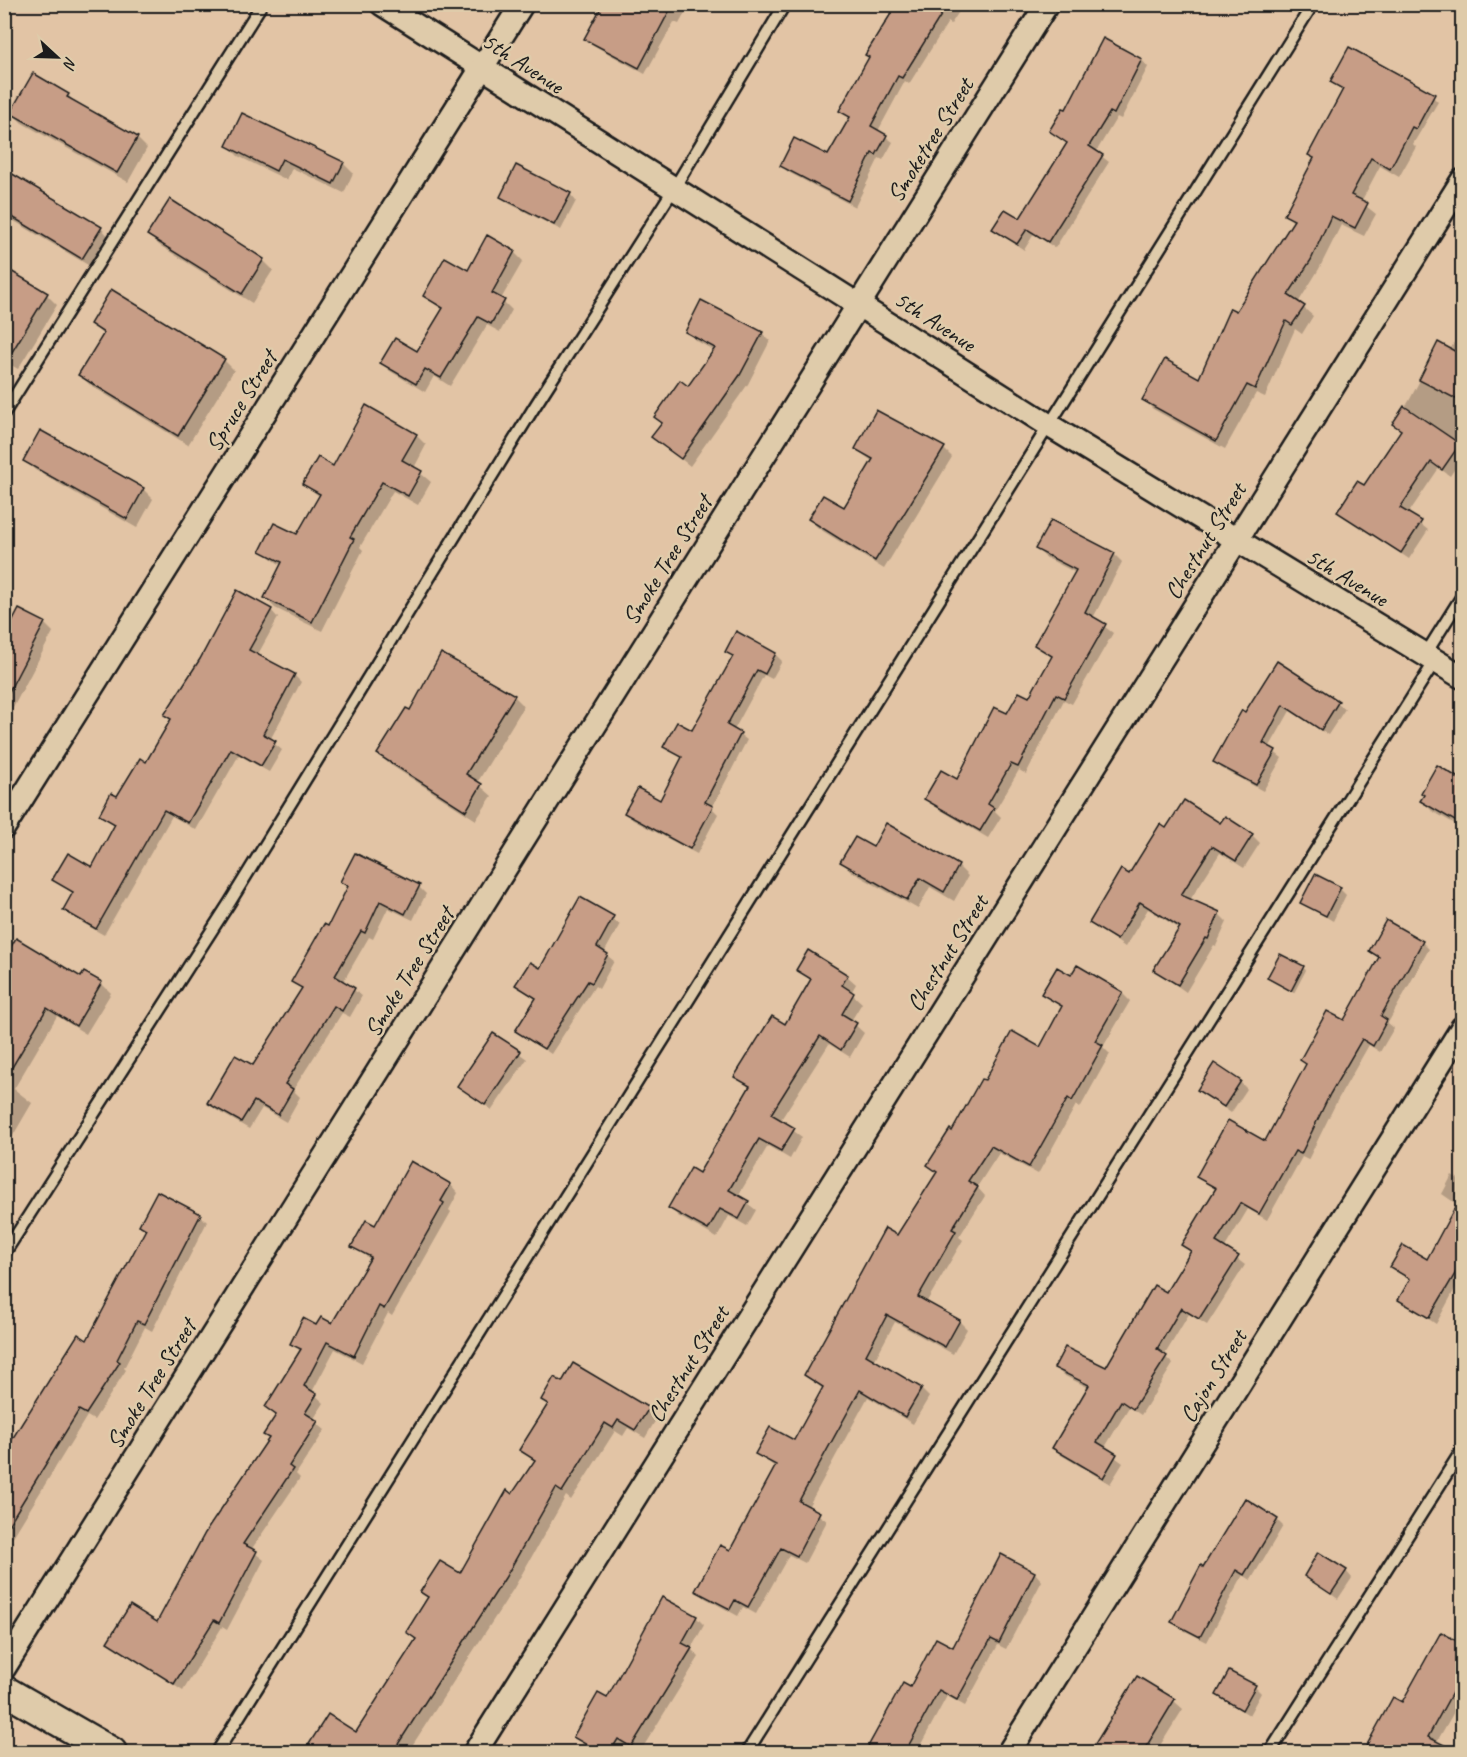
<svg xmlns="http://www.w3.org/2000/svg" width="1467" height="1757" font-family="Caveat,sans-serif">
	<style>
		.shadow { fill: #0003 }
		.building { fill: #c79d86; stroke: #1c1c1c; stroke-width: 1.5 }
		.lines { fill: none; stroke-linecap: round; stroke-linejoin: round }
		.service-casing { stroke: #1c1c1c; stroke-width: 15 }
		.minor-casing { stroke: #1c1c1c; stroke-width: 27 }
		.tertiary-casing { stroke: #1c1c1c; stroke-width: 33 }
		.service { stroke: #dfcbaa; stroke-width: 10 }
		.minor { stroke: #dfcbaa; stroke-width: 22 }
		.tertiary { stroke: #dfcbaa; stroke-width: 28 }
		.labels { text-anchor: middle; stroke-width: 5; stroke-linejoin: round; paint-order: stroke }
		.street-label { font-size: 24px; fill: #1c1c1c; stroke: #dfcbaa }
	</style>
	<rect width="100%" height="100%" fill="#e2c4a5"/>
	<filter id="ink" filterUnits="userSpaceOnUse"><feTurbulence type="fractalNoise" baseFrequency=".0167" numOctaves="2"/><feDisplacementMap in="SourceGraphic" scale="12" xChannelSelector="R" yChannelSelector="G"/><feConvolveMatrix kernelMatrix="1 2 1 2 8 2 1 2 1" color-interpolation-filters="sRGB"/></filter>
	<g filter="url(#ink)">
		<g class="shadow">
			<path d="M627 4H690L679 24 674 22 645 74 593 45 586 38Z"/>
			<path d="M912 4H964L951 24 948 22 909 84 905 81 878 131 893 142 883 160 879 158 855 207 788 172 782 166 829 157 851 119 841 110Z"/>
			<path d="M1103 40 1142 60 1148 67 1121 119 1117 117 1096 152 1109 162 1055 248 1034 234 1024 250 994 229 1020 220 1068 144 1051 131 1066 111Z"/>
			<path d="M1332 82 1428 92 1438 102 1413 144 1416 147 1399 177 1380 166 1361 202 1376 214 1364 236 1341 225 1319 269 1298 303 1313 316 1302 334 1295 329 1265 397 1256 393 1225 449 1153 409 1144 400 1200 380 1237 313 1294 223 1286 214 1315 159 1309 154 1343 92Z"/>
			<path d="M68 95 77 104 137 138 147 148 128 182 22 123 12 113Z"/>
			<path d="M228 146 343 163 353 173 344 193 292 168 287 180 238 156Z"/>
			<path d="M4 171 101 228 111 239 93 268 4 215Z"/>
			<path d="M570 194 576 201 561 230 508 203 501 196Z"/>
			<path d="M149 235 263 260 273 270 252 303 159 245Z"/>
			<path d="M514 252 523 261 501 299 512 310 500 332 487 325 450 386 434 376 425 392 390 371 382 363 418 353 443 310 424 296Z"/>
			<path d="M4 268 47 295 57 305 18 369 11 365 4 376Z"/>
			<path d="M92 324 224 360 234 370 188 445 90 385 80 375 104 336Z"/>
			<path d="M1462 328V424L1453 441 1462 449V458L1450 476 1439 468 1408 514 1428 530 1409 559 1339 512 1364 487 1402 432 1394 424 1409 401 1439 344 1450 350Z"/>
			<path d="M687 332 762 333 770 341 748 384 690 466 653 437 663 424 656 417 688 388 715 351 695 340Z"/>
			<path d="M416 435 426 445 414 468 431 482 418 505 393 491 360 547 363 550 322 631 275 608 265 598 282 566 261 551 297 536 320 497 304 484 334 468Z"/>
			<path d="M856 449H944L952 457 884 569 818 528 810 519 844 509 873 462Z"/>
			<path d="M25 460 143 489 153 499 137 528 35 470Z"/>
			<path d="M1037 549 1114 554 1122 562 1093 618 1113 633 1072 704 1064 700 1026 774 1019 770 995 811 1001 817 988 838 934 806 926 798 958 781 1008 715 1029 699 1053 658 1035 645 1076 573 1045 557Z"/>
			<path d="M271 610 278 618 257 656 294 675 301 682 270 740 282 750 269 772 239 755 196 830 172 816 104 935 72 917 65 910 74 894 54 880 93 869 116 826 101 815 146 764 172 720 166 715Z"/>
			<path d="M20 611 44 623 53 632 4 725V641Z"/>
			<path d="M737 634 776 655 782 661 772 679 764 675 734 730 747 740 712 808 718 814 697 854 633 820 626 813 660 802 683 759 665 746 693 732 734 658 727 651Z"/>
			<path d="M1277 663 1345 709 1328 735 1290 711 1269 748 1282 758 1263 791 1221 768 1215 761Z"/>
			<path d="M514 696 524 706 477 783 492 796 476 820 389 764 379 754 410 712Z"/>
			<path d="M1437 767 1462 782V828L1432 811 1422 801Z"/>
			<path d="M1221 825 1252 835 1260 843 1244 868 1220 853 1190 900 1219 914 1227 922 1216 946 1214 945 1186 992 1155 970 1180 929 1148 909 1125 947 1091 923 1167 830Z"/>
			<path d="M874 849 958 866 968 876 954 901 930 887 918 909 852 872 842 862Z"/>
			<path d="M342 882 419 887 426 894 413 920 388 908 373 939 369 937 343 982 362 996 350 1017 342 1013 293 1090 300 1097 286 1122 262 1108 249 1129 216 1110 209 1103 253 1067 303 990 293 981 328 928 349 888Z"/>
			<path d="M1340 889 1346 895 1333 921 1302 903Z"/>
			<path d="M580 899 620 924 604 953 614 961 599 989 595 986 551 1054 517 1031 537 1000 517 985 540 970Z"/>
			<path d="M1422 942 1429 949 1388 1023 1394 1028 1380 1052 1369 1045 1337 1101 1308 1160 1302 1157 1267 1220 1248 1209 1224 1249 1245 1265 1207 1325 1189 1314 1164 1356 1173 1364 1141 1415 1129 1407 1104 1449 1123 1463 1110 1484 1061 1455 1054 1448 1089 1388 1063 1375 1056 1368H1106L1167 1294 1192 1253 1183 1245 1216 1190 1197 1177 1265 1143 1307 1065 1301 1060 1345 1022 1380 959 1371 951Z"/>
			<path d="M4 960 101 983 111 993 86 1034 57 1016 14 1089 32 1103 4 1151Z"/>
			<path d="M1303 968 1306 970 1294 993 1269 978Z"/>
			<path d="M798 970 847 976 856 984 851 993 862 1003 851 1021 864 1033 850 1057 829 1044 780 1121 802 1137 790 1159 768 1146 738 1196 756 1210 747 1226 729 1216 717 1238 678 1216 670 1208 699 1175 750 1088 736 1076 785 1026 812 981Z"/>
			<path d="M1071 977 1122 993 1130 1001 1103 1047 1110 1054 1080 1108 1076 1105 1038 1174 999 1153 977 1187 985 1196 959 1237 963 1240 926 1303 959 1321 967 1329 953 1354 895 1322 874 1361 921 1389 929 1397 913 1424 868 1397 808 1507 827 1521 805 1563 789 1555 756 1614 743 1607 738 1616 705 1598 697 1590 730 1553 776 1468 757 1453 794 1442 823 1389 806 1375 938 1174 928 1165 985 1082 1040 1049 1063 1008 1043 994Z"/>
			<path d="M494 1035 527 1059 492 1110 459 1086Z"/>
			<path d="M1240 1082 1247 1089 1231 1113 1199 1090Z"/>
			<path d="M1452 1175 1462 1181V1276L1436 1324 1400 1300 1411 1281 1392 1267 1428 1261 1458 1205 1442 1194Z"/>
			<path d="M451 1185 458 1193 449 1210 451 1212 392 1316 388 1313 362 1363 335 1349 312 1392 324 1403 313 1420 325 1430 296 1474 300 1478 251 1550 264 1560 227 1630 222 1627 183 1691 117 1649 109 1642 158 1624 270 1440 265 1435 277 1416 267 1407 300 1351 292 1343 317 1327 332 1325 371 1260 353 1246 376 1227Z"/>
			<path d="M200 1215 207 1222 152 1331 145 1327 124 1368 126 1370 94 1420 87 1416 11 1540 14 1543 4 1557V1456L88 1342 147 1231 141 1225Z"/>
			<path d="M563 1384 648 1409 657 1418 645 1438 628 1428 623 1436 615 1431 571 1500 566 1496 514 1588 408 1752H306L328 1716 356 1734 416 1641 408 1632 429 1599 421 1592 460 1576 536 1462 521 1449 549 1406 543 1400Z"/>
			<path d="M1277 1520 1283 1526 1251 1580 1243 1575 1207 1642 1179 1628 1173 1621 1204 1569Z"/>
			<path d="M1002 1556 1035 1573 1042 1581 1006 1649 998 1645 965 1706 947 1696 920 1746 930 1752H867L903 1685 910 1689 953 1649Z"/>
			<path d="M1346 1571 1352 1578 1338 1599 1305 1576Z"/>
			<path d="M696 1617 704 1625 691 1649 699 1657 640 1752 627 1746 623 1752H584L588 1748 575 1737 607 1700Z"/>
			<path d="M1442 1634 1462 1645V1698L1435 1745 1439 1749 1437 1752H1365L1394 1699 1403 1704Z"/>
			<path d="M1138 1678 1174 1701 1183 1709 1156 1752H1092Z"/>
			<path d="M1255 1687 1261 1693 1249 1715 1217 1695Z"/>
			<path d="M839 1744 855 1752H835Z"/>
			<path d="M1350 1747 1359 1752H1347Z"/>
		</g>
		<g class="building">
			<path d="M603 4H673L639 68 584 39Z"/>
			<path d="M897 4H948L902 78 898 76 871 126 887 135 876 155 872 153 848 201 780 166 794 138 828 155 850 117 839 111 869 57 865 55Z"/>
			<path d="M1103 38 1142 59 1114 114 1110 112 1089 146 1103 155 1048 242 1027 229 1017 244 992 229 1005 209 1020 218 1067 143 1049 131 1063 108 1066 109Z"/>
			<path d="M1349 47 1435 94 1416 129 1412 127 1390 169 1371 158 1351 195 1368 203 1355 228 1331 216 1311 260 1288 295 1305 306 1292 325 1286 321 1255 389 1247 385 1216 441 1142 400 1165 359 1199 378 1230 308 1236 311 1294 220 1284 215 1314 158 1308 155 1343 89 1330 82Z"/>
			<path d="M33 73 69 94 67 97 138 137 117 173 10 113Z"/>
			<path d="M242 113 344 162 333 184 282 159 276 171 226 146Z"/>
			<path d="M516 165 571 193 554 225 500 197Z"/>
			<path d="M4 169 102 227 82 259 4 212Z"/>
			<path d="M170 199 264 259 242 294 147 235Z"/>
			<path d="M487 235 515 251 492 293 505 300 491 324 478 317 441 378 425 369 416 384 380 363 395 338 417 351 443 308 423 296 445 257 468 270Z"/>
			<path d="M4 267 48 293 4 365Z"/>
			<path d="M111 289 225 359 178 436 78 375 104 333 90 324Z"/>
			<path d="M701 300 763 332 740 375 681 459 651 437 662 423 654 417 680 380 688 386 715 348 685 332Z"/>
			<path d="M1438 342 1462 355V402L1419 380Z"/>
			<path d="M366 405 417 434 402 460 422 471 408 496 382 482 350 537 354 539 312 622 264 598 282 562 260 551 274 523 297 534 320 494 302 484 318 457 333 466Z"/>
			<path d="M1404 406 1460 444 1442 470 1431 462 1400 508 1422 521 1401 553 1337 512 1357 481 1364 485 1401 430 1392 424Z"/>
			<path d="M876 410 945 447 875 561 808 519 823 495 844 507 873 459 855 449Z"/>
			<path d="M40 430 144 488 127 519 23 461Z"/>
			<path d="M1051 520 1115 553 1085 612 1106 624 1064 698 1056 694 1018 767 1011 764 988 804 994 808 980 831 924 799 941 770 957 779 994 707 1007 713 1019 692 1029 697 1052 656 1034 645 1076 570 1035 549Z"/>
			<path d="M237 590 272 609 249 650 295 674 263 734 276 741 261 766 231 749 188 823 164 810 96 929 63 910 73 892 52 880 68 853 92 867 115 824 99 815 111 793 117 796 140 758 146 762 171 719 164 715 200 659Z"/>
			<path d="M19 609 45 622 4 701V638Z"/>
			<path d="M736 631 776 653 765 674 757 670 727 725 741 733 705 802 713 806 690 849 624 813 638 788 660 800 682 757 663 747 677 722 692 730 733 656 725 652Z"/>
			<path d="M441 653 515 695 466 774 482 784 466 811 377 754 406 708 410 710Z"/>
			<path d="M1277 661 1339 701 1321 730 1283 705 1263 743 1276 750 1256 785 1213 762 1242 710 1245 712Z"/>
			<path d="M1437 765 1462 780V825L1420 801 1424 795 1421 793Z"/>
			<path d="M1184 800 1220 823 1225 816 1253 834 1236 861 1212 846 1181 895 1220 912 1208 939 1206 938 1178 985 1153 970 1180 927 1140 902 1117 940 1089 923 1121 869 1129 874 1160 824 1166 828Z"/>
			<path d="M886 823 959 865 944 892 920 878 907 900 840 862 855 837 873 847Z"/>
			<path d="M355 853 420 885 405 914 380 901 365 933 361 931 335 976 355 988 342 1011 334 1006 285 1084 293 1089 278 1115 254 1101 241 1122 207 1103 235 1055 253 1065 302 988 291 982 324 924 328 926 348 886 340 882Z"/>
			<path d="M1315 874 1341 887 1326 916 1300 903Z"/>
			<path d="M580 897 614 916 597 947 608 954 592 983 588 981 544 1049 515 1031 536 998 515 985 530 962 540 968Z"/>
			<path d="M1386 920 1423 941 1381 1016 1387 1020 1373 1046 1362 1039 1330 1094 1301 1154 1295 1151 1259 1214 1240 1203 1216 1242 1239 1256 1199 1319 1181 1308 1157 1349 1167 1356 1133 1409 1121 1401 1097 1442 1117 1454 1103 1478 1052 1448 1089 1385 1054 1368 1065 1347 1106 1367 1154 1285 1166 1292 1191 1251 1181 1245 1216 1188 1196 1177 1228 1120 1265 1141 1306 1064 1300 1060 1327 1011 1344 1020 1379 957 1369 951Z"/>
			<path d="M16 938 81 977 84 972 102 982 76 1026 47 1008 4 1081V958Z"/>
			<path d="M808 950 848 975 842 985 854 993 842 1014 857 1023 841 1050 820 1036 771 1114 795 1128 781 1151 759 1139 729 1190 749 1201 739 1219 720 1209 708 1230 668 1208 691 1168 699 1173 750 1086 734 1077 772 1016 785 1024 811 979 796 970Z"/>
			<path d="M1280 954 1304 966 1291 991 1267 978Z"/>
			<path d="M1077 965 1123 992 1095 1041 1103 1045 1072 1101 1068 1098 1029 1167 991 1146 968 1181 978 1187 952 1229 956 1231 918 1297 960 1320 945 1347 887 1315 866 1355 922 1388 905 1417 860 1390 799 1501 820 1512 797 1556 781 1548 748 1607 735 1600 730 1609 695 1591 720 1545 730 1550 776 1465 755 1454 770 1427 794 1440 823 1387 804 1375 885 1228 897 1235 937 1172 927 1165 950 1129 952 1131 981 1079 985 1080 1012 1031 1040 1047 1062 1006 1041 994 1057 967 1071 975Z"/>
			<path d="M493 1033 521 1051 485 1105 457 1086Z"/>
			<path d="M1214 1063 1241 1081 1224 1107 1197 1090Z"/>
			<path d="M411 1161 451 1184 441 1201 444 1203 384 1309 379 1306 354 1356 327 1342 304 1386 317 1394 305 1413 318 1421 289 1466 293 1469 243 1544 257 1551 219 1623 214 1620 174 1684 107 1642 130 1605 157 1622 205 1533 269 1438 263 1435 276 1415 265 1407 301 1349 290 1344 303 1318 316 1325 321 1317 332 1323 371 1257 351 1247 366 1220 375 1225Z"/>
			<path d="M157 1191 201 1214 144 1324 137 1321 117 1360 120 1362 86 1414 79 1410 4 1532V1452L78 1334 87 1340 146 1229 139 1225Z"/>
			<path d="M1462 1194V1262L1429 1318 1398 1300 1410 1279 1390 1267 1403 1245 1427 1259Z"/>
			<path d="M573 1363 649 1408 635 1430 618 1420 613 1428 605 1423 562 1492 556 1488 505 1578 393 1752H304L328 1714 356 1732 416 1639 406 1632 428 1597 420 1592 440 1561 460 1573 507 1490 512 1494 535 1460 519 1450 548 1404 541 1400 554 1377 562 1382Z"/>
			<path d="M1245 1498 1278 1519 1244 1575 1236 1570 1200 1637 1171 1622 1201 1565 1203 1567Z"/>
			<path d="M1318 1552 1347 1570 1331 1594 1304 1576Z"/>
			<path d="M1001 1554 1035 1572 999 1643 991 1639 957 1700 939 1690 905 1752H865L903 1683 910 1687 936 1638 953 1647Z"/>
			<path d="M662 1597 697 1616 682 1643 692 1648 631 1747 618 1739 610 1752H599L573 1737 598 1693 607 1698Z"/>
			<path d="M1441 1632 1462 1644V1696L1453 1691 1428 1737 1458 1752H1363L1393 1697 1402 1702Z"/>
			<path d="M1229 1671 1256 1685 1242 1710 1216 1695Z"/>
			<path d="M1137 1676 1175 1699 1143 1752H1090Z"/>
		</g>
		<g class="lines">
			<defs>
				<g id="service">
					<path d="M4 413 262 4"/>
					<path d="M1425 655 1462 596"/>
					<path d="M4 1254 230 902 535 406 673 190 785 4"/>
					<path d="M217 1752 1313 4"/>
					<path d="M747 1752 1435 661"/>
					<path d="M1270 1752 1462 1450"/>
				</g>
				<g id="minor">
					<path d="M382 4 1050 426 1462 677"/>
					<path d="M4 827 522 4"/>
					<path d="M4 1668 1047 4"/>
					<path d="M475 1752 1462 181"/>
					<path d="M1009 1752 1462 1028"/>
				</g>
				<path id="tertiary" d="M4 1690 112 1752"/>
			</defs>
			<use href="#service" class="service-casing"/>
			<use href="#minor" class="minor-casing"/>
			<use href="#tertiary" class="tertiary-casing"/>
			<use href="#service" class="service"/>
			<use href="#minor" class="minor"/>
			<use href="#tertiary" class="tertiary"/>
		</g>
	</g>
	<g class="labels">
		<g class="street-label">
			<text transform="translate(523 63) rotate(33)" y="8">5th Avenue</text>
			<text transform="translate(930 140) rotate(-58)" y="8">Smoketree Street</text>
			<text transform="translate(935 321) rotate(33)" y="8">5th Avenue</text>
			<text transform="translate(241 401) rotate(-58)" y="8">Spruce Street</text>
			<text transform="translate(1205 541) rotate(-58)" y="8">Chestnut Street</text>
			<text transform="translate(667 560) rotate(-58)" y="8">Smoke Tree Street</text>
			<text transform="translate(1347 577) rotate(31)" y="8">5th Avenue</text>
			<text transform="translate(947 953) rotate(-58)" y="8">Chestnut Street</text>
			<text transform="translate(409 972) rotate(-58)" y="8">Smoke Tree Street</text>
			<text transform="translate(688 1364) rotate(-58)" y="8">Chestnut Street</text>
			<text transform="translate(1213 1376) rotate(-58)" y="8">Cajon Street</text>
			<text transform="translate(151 1384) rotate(-58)" y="8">Smoke Tree Street</text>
		</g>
	</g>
	<rect width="1467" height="1757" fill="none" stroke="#dfcbaa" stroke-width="24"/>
	<rect x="12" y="12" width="1443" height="1733" fill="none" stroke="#1c1c1c" stroke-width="2" filter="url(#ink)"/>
	<g transform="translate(57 57) rotate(112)" stroke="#dfcbaa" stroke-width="4.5" paint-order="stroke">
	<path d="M0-4.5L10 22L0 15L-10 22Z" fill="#1c1c1c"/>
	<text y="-9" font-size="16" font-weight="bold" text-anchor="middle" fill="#1c1c1c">N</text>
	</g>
</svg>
